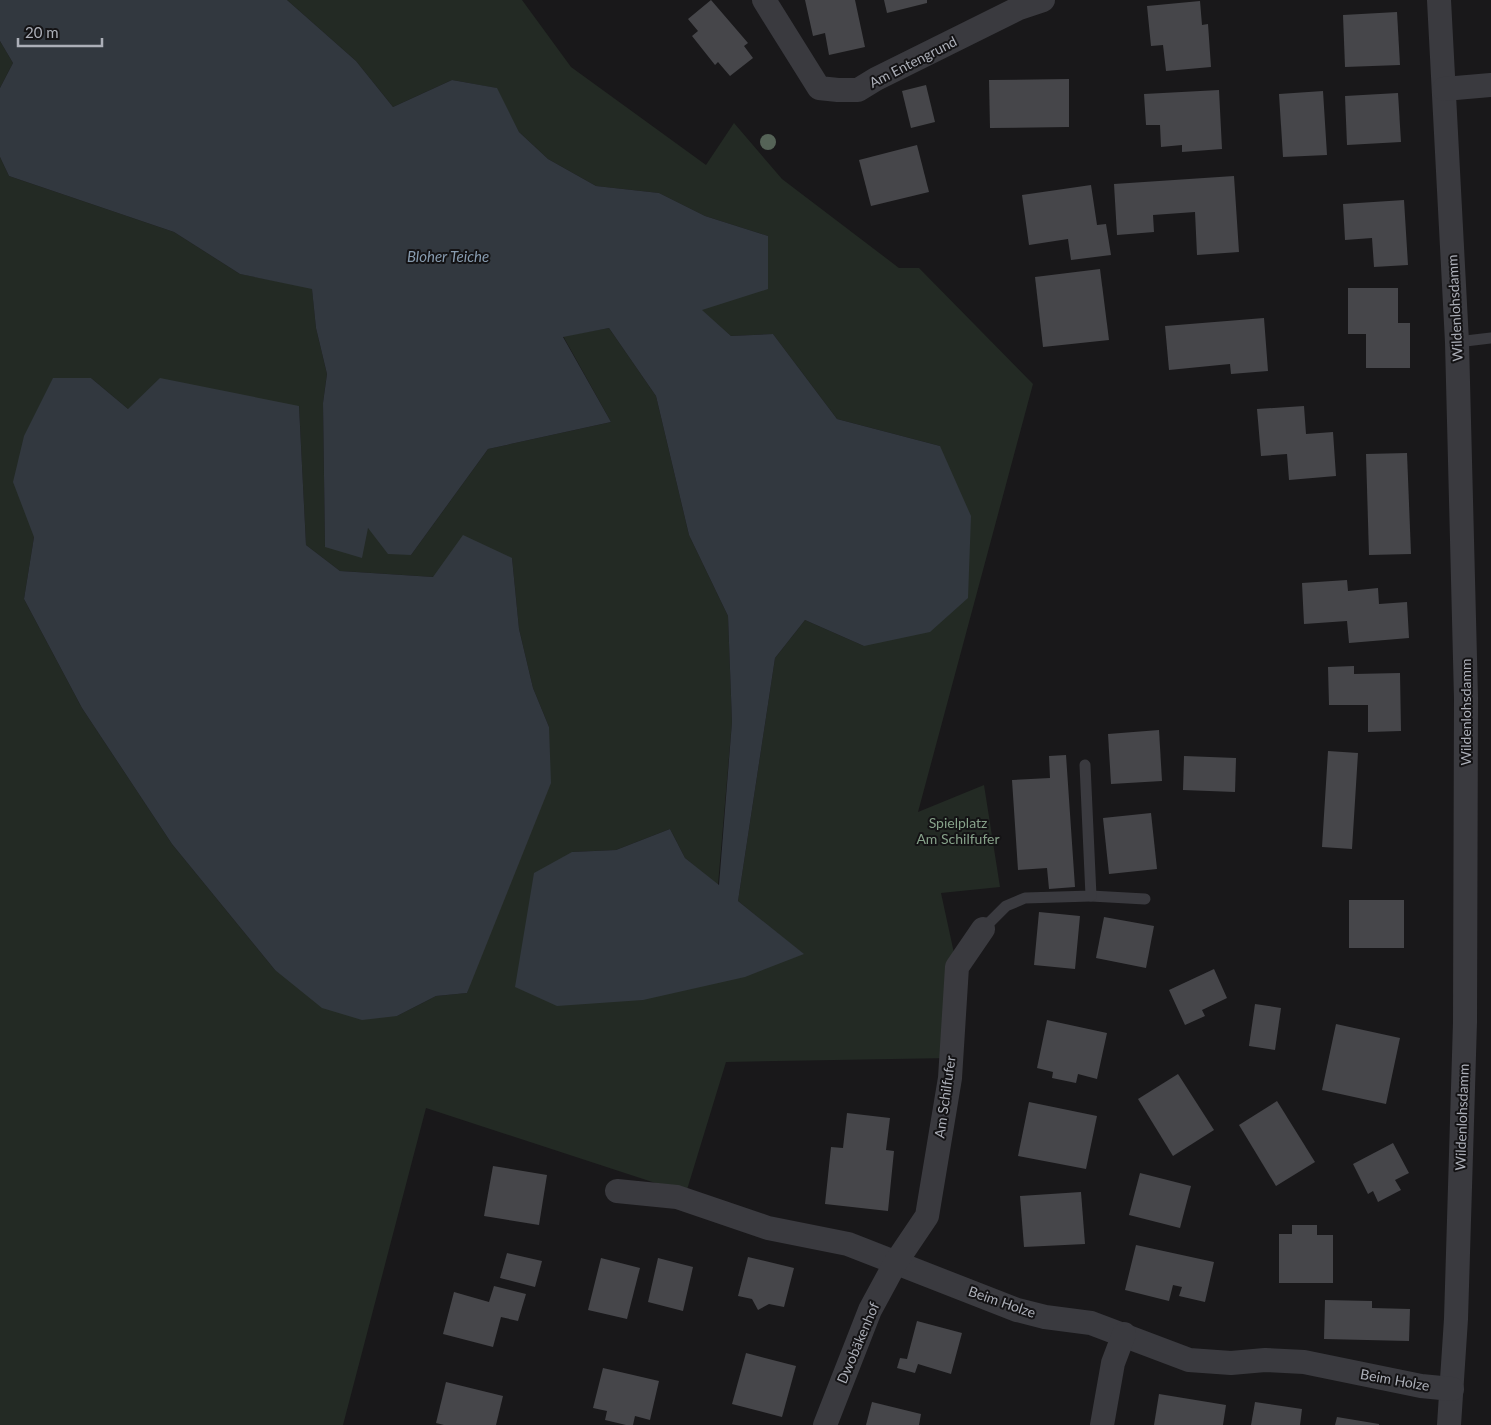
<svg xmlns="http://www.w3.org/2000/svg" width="1491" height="1425" font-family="Lato,sans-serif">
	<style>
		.green { fill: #232a24; fill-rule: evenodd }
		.water { fill: #32383f }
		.building { fill: #46464a }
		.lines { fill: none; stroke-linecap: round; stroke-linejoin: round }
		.service { stroke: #3a3a3f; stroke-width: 11 }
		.minor { stroke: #3a3a3f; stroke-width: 24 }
		.tree { fill: #556357 }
		.labels { text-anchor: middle; stroke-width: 4; stroke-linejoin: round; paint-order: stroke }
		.street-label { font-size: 14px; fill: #acafb8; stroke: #141315 }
		.park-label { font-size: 14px; fill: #86a189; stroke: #141315 }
		.water-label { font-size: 15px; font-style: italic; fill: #879baf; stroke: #141315 }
	</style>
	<rect width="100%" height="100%" fill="#19181a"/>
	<g class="green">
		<path d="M287 0H522L571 67 706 165 734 123 782 179 899 268H919L1033 384 918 812 984 785 1000 887 941 893 957 967 951 1058 726 1062 686 1193 426 1108 343 1425H0V157L9 176 174 232 240 274 312 288 316 328 327 374 323 403 325 547 368 528 411 555 488 449 611 422 563 336 609 328 656 396 689 535 728 616 732 722 718 885 685 858 670 829 616 850 572 852 803 954 738 901 775 658 805 620 864 646 940 446 837 419 773 334 731 336 701 310 768 236 705 216 659 193 596 186 548 159 519 132 496 88 452 80 393 107 356 61ZM91 378 128 409 299 406 306 545 340 571 433 577 512 558 519 629 533 688 549 727 467 993 436 996 397 1016 275 970 172 844 82 708 24 599 34 537Z"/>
		<path d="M0 41 13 63 0 88Z"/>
	</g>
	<g class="water">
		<path d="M0 0H287L356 61 393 107 452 80 497 88 519 132 548 159 596 186 659 193 705 216 768 236V289L702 310 731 336 773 334 837 419 940 446 971 516 968 598 930 632 864 646 805 620 775 658 738 901 804 954 745 977 643 1000 557 1006 515 987 534 873 572 852 616 850 670 829 685 858 719 885 732 722 728 616 689 535 656 396 609 328 563 337 611 422 488 449 411 555 388 554 368 528 362 558 325 547 323 403 327 374 316 328 312 289 240 274 174 232 9 176 0 157V88L13 63 0 41Z"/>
		<path d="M53 378H91L128 409 160 378 299 406 306 545 340 571 433 577 463 535 512 558 519 629 533 688 549 727 551 783 467 993 436 996 397 1016 362 1020 322 1008 275 970 172 844 82 708 24 599 34 537 13 482 24 436Z"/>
	</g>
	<g class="building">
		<path d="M711 0 748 43 744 46 753 58 730 76 718 62 715 65 692 36 698 31 688 19Z"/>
		<path d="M805 0H855L865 47 829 55 825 33 813 36Z"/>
		<path d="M884 0H927V3L887 13Z"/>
		<path d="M1200 1 1202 25 1208 24 1211 67 1166 71 1163 45 1151 46 1147 6Z"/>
		<path d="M1397 12 1400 65 1345 67 1343 15Z"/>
		<path d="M1069 79V127L990 128 989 80Z"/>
		<path d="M926 85 935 122 911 128 902 91Z"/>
		<path d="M1219 90 1222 149 1182 152V145L1161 147 1160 125H1146L1144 94Z"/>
		<path d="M1323 91 1327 155 1283 157 1279 94Z"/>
		<path d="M1398 93 1401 142 1347 145 1345 96Z"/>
		<path d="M917 145 929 192 871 206 859 160Z"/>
		<path d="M1234 176 1239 252 1197 255 1195 212 1153 215 1154 232 1117 235 1114 184Z"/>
		<path d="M1091 185 1097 225 1106 224 1111 255 1071 260 1068 239 1029 245 1022 195Z"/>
		<path d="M1404 200 1408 265 1374 267 1372 238 1345 240 1343 204Z"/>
		<path d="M1100 269 1109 340 1043 347 1035 277Z"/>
		<path d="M1348 288H1398V323H1410V368H1366V334H1348Z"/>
		<path d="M1264 318 1268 371 1231 374 1230 364 1169 370 1165 326Z"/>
		<path d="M1304 406 1306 434 1333 432 1336 476 1289 480 1287 454 1261 456 1257 409Z"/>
		<path d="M1407 453 1411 554 1369 555 1366 454Z"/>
		<path d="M1347 580 1348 591 1378 588 1379 604 1407 602 1409 638 1349 643 1347 621 1304 624 1302 583Z"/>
		<path d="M1354 666V674L1400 673 1401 731 1368 732V705H1329L1328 667Z"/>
		<path d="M1159 730 1162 781 1111 784 1108 734Z"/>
		<path d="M1328 751 1358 753 1352 849 1322 847Z"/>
		<path d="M1066 755 1075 887 1049 889 1047 868 1018 870 1012 780 1050 778 1049 756Z"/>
		<path d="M1184 756 1236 758 1235 792 1183 790Z"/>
		<path d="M1151 813 1157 869 1109 874 1103 818Z"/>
		<rect x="1349" y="900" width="55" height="48"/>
		<path d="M1039 912 1080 916 1075 969 1034 965Z"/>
		<path d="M1104 917 1154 926 1146 968 1096 958Z"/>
		<path d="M1214 969 1227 998 1202 1010 1205 1016 1185 1025 1169 990Z"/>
		<path d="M1255 1004 1281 1008 1275 1050 1249 1046Z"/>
		<path d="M1047 1020 1107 1033 1097 1079 1078 1074 1076 1083 1052 1078 1053 1072 1037 1068Z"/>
		<path d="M1336 1024 1400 1038 1386 1104 1322 1090Z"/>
		<path d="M1178 1074 1214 1130 1173 1156 1138 1099Z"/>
		<path d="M1277 1101 1315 1162 1276 1186 1239 1125Z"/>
		<path d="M1029 1102 1097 1116 1086 1169 1018 1156Z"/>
		<path d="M847 1113 890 1118 886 1150 894 1151 888 1211 825 1204 831 1147 843 1148Z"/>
		<path d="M1393 1143 1409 1173 1395 1180 1401 1190 1378 1202 1373 1191 1368 1194 1353 1164Z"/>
		<path d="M493 1166 547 1175 539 1225 484 1216Z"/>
		<path d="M1140 1173 1191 1186 1180 1228 1129 1215Z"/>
		<path d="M1081 1192 1085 1244 1024 1247 1020 1196Z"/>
		<path d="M1292 1225H1317V1235H1333V1283H1279V1234H1292Z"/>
		<path d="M1136 1245 1214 1262 1205 1302 1179 1296 1182 1287 1173 1285 1169 1301 1125 1290Z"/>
		<path d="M507 1253 542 1261 535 1287 500 1278Z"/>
		<path d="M748 1257 794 1268 784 1307 769 1304 758 1310 752 1299 738 1296Z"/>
		<path d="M601 1258 640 1268 627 1319 588 1310Z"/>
		<path d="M658 1258 693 1267 683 1311 648 1302Z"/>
		<path d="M494 1286 526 1294 518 1321 501 1317 493 1347 443 1334 454 1292 489 1302Z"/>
		<path d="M1325 1300 1372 1301V1308L1410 1309 1409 1341 1324 1339Z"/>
		<path d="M917 1321 962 1333 951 1374 918 1364 915 1373 897 1368 900 1358 907 1359Z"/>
		<path d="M746 1353 796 1366 782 1417 732 1404Z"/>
		<path d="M603 1368 659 1381 650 1420 635 1416 633 1425H626L605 1420 607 1411 593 1408Z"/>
		<path d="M446 1382 503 1396 496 1425H444L436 1423Z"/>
		<path d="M1159 1394 1226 1405 1223 1425H1154Z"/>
		<path d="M872 1402 921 1414 919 1425H866Z"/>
		<path d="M1255 1402 1302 1409 1300 1425H1251Z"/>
		<path d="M1337 1417 1379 1424V1425H1335Z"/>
	</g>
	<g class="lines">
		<g class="service">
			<path d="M1457 342 1491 338"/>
			<path d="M1091 896 1145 899"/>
			<path d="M983 929 1006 906 1025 898 1091 896 1085 765"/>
		</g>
		<g class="minor">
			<path d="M764 0 819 88 838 90H858L876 79 1019 8 1043 0"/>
			<path d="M1439 0 1457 342 1466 698 1465 1022 1456 1319 1449 1425"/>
			<path d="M1444 89 1491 85"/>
			<path d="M617 1191 677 1197 768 1228 848 1244 1017 1310 1045 1317 1091 1323 1189 1360 1231 1363 1265 1360 1304 1362 1421 1386 1452 1389"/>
			<path d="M825 1425 870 1310 896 1262 927 1216 950 1078 957 967 983 929"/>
			<path d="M1102 1425 1113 1363 1124 1334"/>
		</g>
	</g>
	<circle class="tree" cx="768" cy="142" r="8"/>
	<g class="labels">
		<g class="street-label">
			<text transform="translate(913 62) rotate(-27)" y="5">Am Entengrund</text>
			<text transform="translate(1455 308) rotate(-93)" y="5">Wildenlohsdamm</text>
			<text transform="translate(1466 712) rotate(-90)" y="5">Wildenlohsdamm</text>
			<text transform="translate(945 1097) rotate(-82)" y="5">Am Schilfufer</text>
			<text transform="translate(1462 1117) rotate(-88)" y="5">Wildenlohsdamm</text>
			<text transform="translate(1002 1302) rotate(19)" y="5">Beim Holze</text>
			<text transform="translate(858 1343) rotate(-67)" y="5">Dwobäkenhof</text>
			<text transform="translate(1395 1380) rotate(10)" y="5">Beim Holze</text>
		</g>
		<g class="park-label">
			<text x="958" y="828">Spielplatz<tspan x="958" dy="16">Am Schilfufer</tspan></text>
		</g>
		<g class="water-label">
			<text x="448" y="262">Bloher Teiche</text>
		</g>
	</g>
	<path d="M18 38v8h84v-8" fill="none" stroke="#acafb8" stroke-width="2.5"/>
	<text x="25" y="38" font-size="15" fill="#acafb8" stroke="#141315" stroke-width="4" paint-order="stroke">20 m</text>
</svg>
